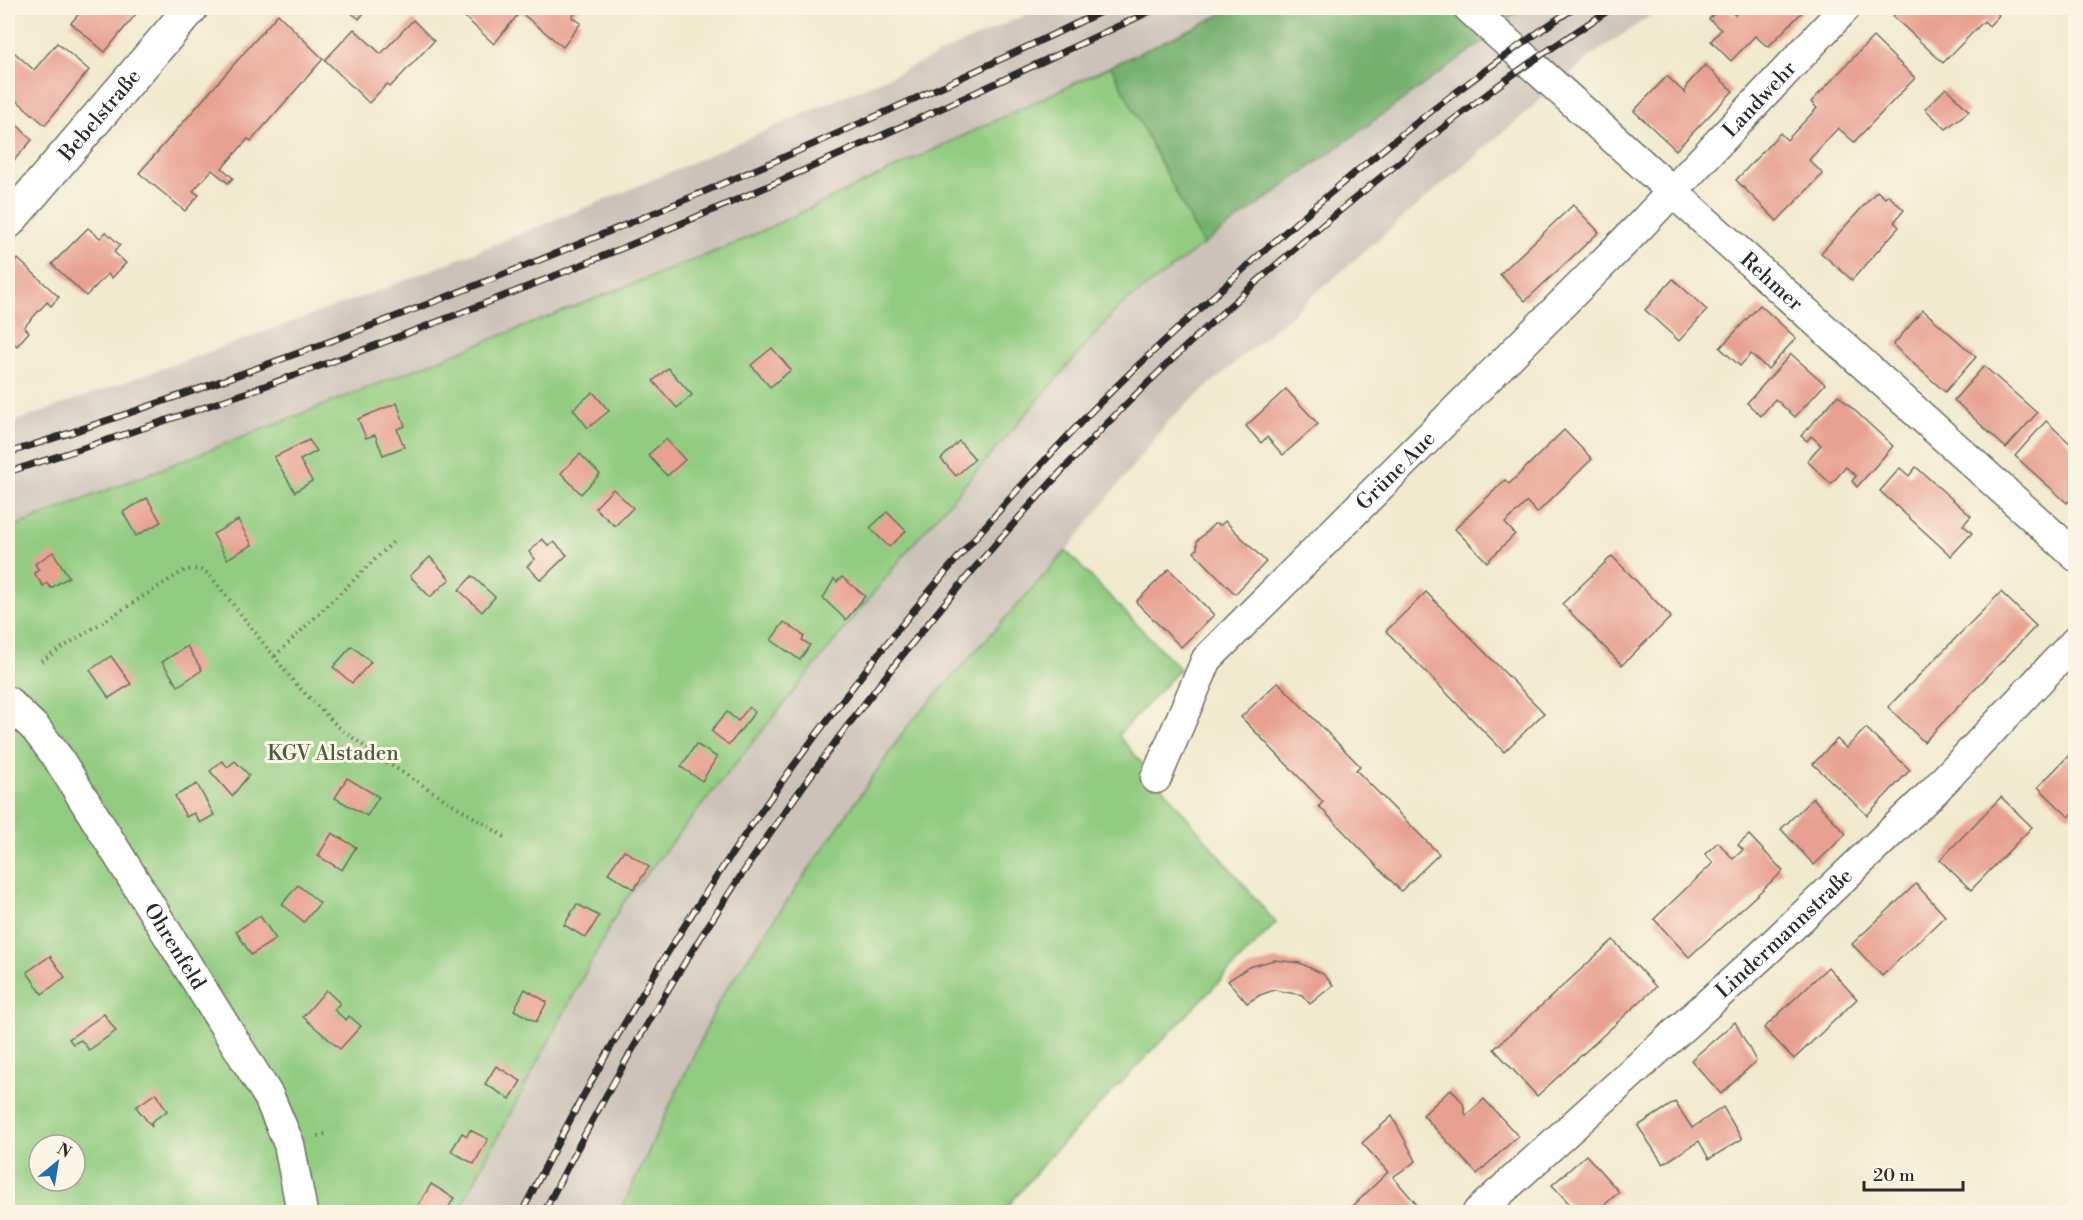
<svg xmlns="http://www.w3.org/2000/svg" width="2083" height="1220" font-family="'Libre Bodoni',serif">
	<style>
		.industrial { fill: #ccc2b9 }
		.green { fill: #91cc80; stroke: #5e7c56; stroke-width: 1.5; fill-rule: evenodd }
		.forest { fill: #74b06e; stroke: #506e4c; stroke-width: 1.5 }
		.building { fill: #e8a191 }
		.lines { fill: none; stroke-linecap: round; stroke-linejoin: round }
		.minor-casing { stroke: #706e64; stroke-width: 33 }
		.tertiary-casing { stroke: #706e64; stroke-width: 36 }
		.path { stroke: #706e64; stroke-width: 4; stroke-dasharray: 1.5 4.5; stroke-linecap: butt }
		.minor { stroke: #fff; stroke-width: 30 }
		.tertiary { stroke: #fff; stroke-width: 33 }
		.rail-casing { stroke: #2b2b2b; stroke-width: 7 }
		.rail { stroke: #fcf5e5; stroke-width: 4.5; stroke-dasharray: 14; stroke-linecap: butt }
		.labels { text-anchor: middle; stroke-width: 6; stroke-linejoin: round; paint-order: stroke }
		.street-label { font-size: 21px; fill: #2b2b2b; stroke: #fcf5e5 }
		.park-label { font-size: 21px; fill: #4a5b44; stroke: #fcf5e5 }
	</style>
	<rect width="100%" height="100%" fill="#fcf5e5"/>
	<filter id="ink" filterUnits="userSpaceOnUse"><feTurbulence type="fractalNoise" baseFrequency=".0167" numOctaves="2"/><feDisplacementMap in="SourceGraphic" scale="12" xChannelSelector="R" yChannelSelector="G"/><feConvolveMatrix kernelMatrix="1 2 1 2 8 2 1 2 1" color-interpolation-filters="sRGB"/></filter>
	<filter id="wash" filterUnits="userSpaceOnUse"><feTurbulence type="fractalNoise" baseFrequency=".008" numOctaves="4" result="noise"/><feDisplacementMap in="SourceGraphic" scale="24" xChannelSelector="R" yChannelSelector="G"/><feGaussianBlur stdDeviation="1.35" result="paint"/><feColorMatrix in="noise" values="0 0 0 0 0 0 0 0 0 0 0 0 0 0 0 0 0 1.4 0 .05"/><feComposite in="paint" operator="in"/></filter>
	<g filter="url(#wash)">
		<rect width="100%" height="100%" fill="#f1eace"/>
		<g class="industrial">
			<path d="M1040 8H1235L734 244 8 529V424L381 290 624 192 891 76Z"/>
			<path d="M1521 8H1662L1595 53 1171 418 1066 551 907 727 721 997 620 1212H458L622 904 913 544 1118 308 1481 43Z"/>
		</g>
		<g class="green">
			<path d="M1111 66 1203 245 1118 308 913 544 622 904 458 1212H8V529L734 244ZM39 1145H75V1181H39Z"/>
			<path d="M1066 551 1180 669 1118 735 1276 923 1050 1156 1003 1212H620L721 997 907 727Z"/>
		</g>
		<path class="forest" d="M1235 8H1521L1481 43 1203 245 1111 66Z"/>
		<g id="blocks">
			<g class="building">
				<path d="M84 8H138L140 9 105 52 71 23Z"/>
				<path d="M345 8H368L359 19Z"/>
				<path d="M455 8H579L572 17 581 23 563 47 520 12 494 44Z"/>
				<path d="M1720 8H1725L1735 15 1742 8H1806L1768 47 1755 36 1731 61 1711 41 1721 30 1709 19Z"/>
				<path d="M1901 8H1991L1999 15 1989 26 1984 21 1943 63 1893 16Z"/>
				<path d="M278 14 323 59 251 141 248 139 222 168 233 178 228 183 212 170 193 191 199 195 185 211 139 173Z"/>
				<path d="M413 20 434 41 390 87 387 84 369 103 325 60 354 29 381 54Z"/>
				<path d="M1873 37 1915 78 1854 142 1838 128 1809 160 1823 174 1777 221 1736 180 1780 133 1787 140 1817 108 1811 102Z"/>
				<path d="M57 43 89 70 45 125 8 93V47L34 70Z"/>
				<path d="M1705 65 1733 91 1676 150 1634 111 1667 76 1685 93 1687 85Z"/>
				<path d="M1946 88 1969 111 1946 129 1925 109Z"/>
				<path d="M8 116 32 140 8 167Z"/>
				<path d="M1877 191 1885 198 1888 195 1904 210 1894 222 1899 227 1852 280 1821 253Z"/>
				<path d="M1573 205 1599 232 1525 301 1500 274Z"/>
				<path d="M88 228 100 238 106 232 120 245 114 252 126 263 112 278 108 274 86 296 52 264Z"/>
				<path d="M18 259 59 297 51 306 47 302 24 327 29 332 17 346 11 340 8 345V270Z"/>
				<path d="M1673 279 1707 310 1679 341 1645 310Z"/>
				<path d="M1760 305 1796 338 1768 369 1751 354 1740 366 1720 348Z"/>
				<path d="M1923 310 1976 357 1945 392 1893 345Z"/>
				<path d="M772 348 791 370 770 387 751 365Z"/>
				<path d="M1791 354 1825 384 1795 417 1775 399 1761 416 1747 403Z"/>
				<path d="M1984 366 2037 413 2006 448 1954 400Z"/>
				<path d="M668 368 692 395 677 408 653 381Z"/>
				<path d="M1286 389 1318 424 1283 455 1267 437 1261 443 1246 426Z"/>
				<path d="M593 392 609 411 588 428 573 409Z"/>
				<path d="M1838 395 1893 446 1857 487 1852 481 1856 476 1846 467 1831 484 1807 461 1821 445 1811 436 1807 441 1801 436Z"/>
				<path d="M397 403 405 426 397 429 404 447 383 455 375 435 366 438 358 419Z"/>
				<path d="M2046 421 2076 449V494L2067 503 2015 456Z"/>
				<path d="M1564 430 1592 459 1537 513 1527 502 1505 523 1515 534 1487 562 1455 529 1505 480 1509 484Z"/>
				<path d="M666 439 685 460 667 476 648 455Z"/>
				<path d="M309 440 317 451 300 460 312 481 295 492 274 457Z"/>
				<path d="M959 441 975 459 956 476 941 459Z"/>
				<path d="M580 454 600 474 581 494 561 473Z"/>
				<path d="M1916 467 1971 516 1963 525 1972 533 1951 556 1880 491 1900 468 1909 476Z"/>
				<path d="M613 489 633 508 615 526 595 508Z"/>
				<path d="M147 498 161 522 136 536 123 512Z"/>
				<path d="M887 512 906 531 889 547 870 528Z"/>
				<path d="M238 520 252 545 227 559 213 534Z"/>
				<path d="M1225 521 1266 562 1235 594 1194 552 1197 549V541L1214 524 1221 525Z"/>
				<path d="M542 539 549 546 554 542 567 555 541 580 527 566 535 559 529 552Z"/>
				<path d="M53 552 69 577 51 588 47 583 43 586 34 573 39 570 35 564Z"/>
				<path d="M1612 556 1671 617 1622 665 1562 604Z"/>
				<path d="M430 557 450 579 430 597 410 576Z"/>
				<path d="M1169 569 1214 615 1181 647 1136 602Z"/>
				<path d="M472 576 495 597 482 612 459 590Z"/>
				<path d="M842 577 865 596 846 620 823 598 834 579 837 582Z"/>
				<path d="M1426 592 1544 713 1504 752 1386 631Z"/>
				<path d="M2001 592 2036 626 1924 742 1888 707Z"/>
				<path d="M784 622 804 636 802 640 810 645 800 660 771 640Z"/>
				<path d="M187 646 202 670 178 686 162 662Z"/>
				<path d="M352 646 371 662 352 683 333 667Z"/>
				<path d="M111 656 131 684 109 698 90 670Z"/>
				<path d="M1278 682 1360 766 1356 770 1439 854 1401 891 1319 806 1323 802 1241 717Z"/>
				<path d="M749 707 755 712 729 745 711 731 727 712 738 721Z"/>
				<path d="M1866 728 1910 770 1867 815 1813 764 1837 739 1846 748Z"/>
				<path d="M696 744 717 757 702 781 681 767Z"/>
				<path d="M2076 748V811L2069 817 2038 787Z"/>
				<path d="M222 761 228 767 235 761 249 775 232 796 210 771Z"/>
				<path d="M347 778 379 797 367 816 335 798Z"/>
				<path d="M197 784 214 815 200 823 194 813 186 817 175 796Z"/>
				<path d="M2001 797 2032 827 1971 890 1940 860Z"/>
				<path d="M1813 798 1846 834 1814 865 1781 829Z"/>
				<path d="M332 833 356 847 342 870 318 856Z"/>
				<path d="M1749 835 1783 871 1689 957 1654 919 1713 863 1705 854 1718 842 1733 859 1743 850 1738 845Z"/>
				<path d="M624 850 649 867 634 889 608 873Z"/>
				<path d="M1916 884 1945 916 1882 976 1852 944Z"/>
				<path d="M298 885 320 903 304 922 282 904Z"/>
				<path d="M577 904 599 916 586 938 564 925Z"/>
				<path d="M260 916 276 939 251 955 236 931Z"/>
				<path d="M1613 940 1656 987 1537 1096 1494 1049Z"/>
				<path d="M50 956 65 977 42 994 27 972Z"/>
				<path d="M1274 960 1300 963 1323 974 1333 985 1310 1004 1302 995 1274 990 1260 995 1247 1003 1228 981 1249 967Z"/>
				<path d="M1828 967 1857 999 1794 1059 1764 1028Z"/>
				<path d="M525 989 547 1002 536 1022 514 1010Z"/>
				<path d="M326 990 340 1003 334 1010 346 1020 349 1016 361 1026 340 1049 303 1017Z"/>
				<path d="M104 1014 116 1031 89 1050 81 1040 73 1044 69 1039Z"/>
				<path d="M1735 1022 1756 1061 1721 1094 1691 1060Z"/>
				<path d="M496 1066 521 1081 510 1099 485 1084Z"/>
				<path d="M1451 1089 1463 1103 1466 1116 1484 1099 1518 1136 1477 1174 1423 1115Z"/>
				<path d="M156 1093 167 1111 151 1122 152 1127 136 1107Z"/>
				<path d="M1675 1102 1692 1128 1723 1107 1742 1139 1709 1159 1699 1141 1663 1164 1638 1126Z"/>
				<path d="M1392 1116 1416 1161 1393 1177 1418 1206 1411 1212H1355L1351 1208 1388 1172 1362 1143Z"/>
				<path d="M470 1130 488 1139 474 1164 451 1151 462 1133 467 1136Z"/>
				<path d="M1586 1155 1619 1192 1596 1212H1577L1552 1185Z"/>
				<path d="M431 1184 454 1198 446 1212H414Z"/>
			</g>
		</g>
	</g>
	<g filter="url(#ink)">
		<use href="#blocks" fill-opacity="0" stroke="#706e64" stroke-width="1.5"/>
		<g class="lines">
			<defs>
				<g id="minor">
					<path id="s1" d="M1469 8 2076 556"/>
					<path id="s2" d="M8 702 36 729 58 758 269 1097 289 1144 302 1212"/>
					<path id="s3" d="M1156 778 1207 659 1639 227 1845 8"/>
					<path id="s4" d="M1478 1212 1762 955 1933 792 2076 641"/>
				</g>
				<g id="tertiary">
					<path id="s5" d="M8 222 191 8"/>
				</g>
			</defs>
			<use href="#minor" class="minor-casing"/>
			<use href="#tertiary" class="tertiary-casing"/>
			<g class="path">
				<path d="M275 656 395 540"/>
				<path d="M41 661 185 570 199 569 209 574 294 682 337 726 389 764 505 837"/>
				<path d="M318 1136 328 1133"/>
			</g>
			<use href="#minor" class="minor"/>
			<use href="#tertiary" class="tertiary"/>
			<defs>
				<g id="rail">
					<path d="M8 453C386 332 752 179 1109 8"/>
					<path d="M8 472C235 401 460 317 680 224 841 156 999 82 1157 8"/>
					<path d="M522 1212C667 922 858 654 1083 420 1132 369 1185 322 1237 275 1343 179 1454 88 1574 8"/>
					<path d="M544 1212C688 928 875 664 1096 435 1215 312 1355 194 1491 91 1530 61 1572 35 1612 8"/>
				</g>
			</defs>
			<use href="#rail" class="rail-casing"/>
			<use href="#rail" class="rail"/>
		</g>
	</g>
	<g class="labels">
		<g class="street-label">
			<text dy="7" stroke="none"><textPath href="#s3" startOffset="916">Landwehr</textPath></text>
			<text dy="7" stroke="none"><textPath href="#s5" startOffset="141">Bebelstraße</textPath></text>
			<text dy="7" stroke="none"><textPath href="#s1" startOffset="408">Rehmer</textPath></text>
			<text dy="7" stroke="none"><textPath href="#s3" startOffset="396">Grüne Aue</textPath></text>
			<text dy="7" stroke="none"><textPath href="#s4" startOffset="414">Lindermannstraße</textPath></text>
			<text dy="7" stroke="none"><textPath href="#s2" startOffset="297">Ohrenfeld</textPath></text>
		</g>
		<g class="park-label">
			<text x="333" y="760">KGV Alstaden</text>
		</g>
	</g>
	<rect width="2083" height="1220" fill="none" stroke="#fcf5e5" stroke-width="30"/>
	<g transform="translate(57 1163) rotate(30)"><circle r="28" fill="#fcf5e5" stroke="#a8a49b" stroke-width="1.5"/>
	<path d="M0-4.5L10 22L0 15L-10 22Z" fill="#1f6fb2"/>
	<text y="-9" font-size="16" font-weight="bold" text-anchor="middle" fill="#2b2b2b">N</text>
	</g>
	<path d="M1864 1181v9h99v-9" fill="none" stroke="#2b2b2b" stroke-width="3"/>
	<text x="1873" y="1181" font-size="18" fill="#2b2b2b" stroke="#fcf5e5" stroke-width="4.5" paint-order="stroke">20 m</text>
</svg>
